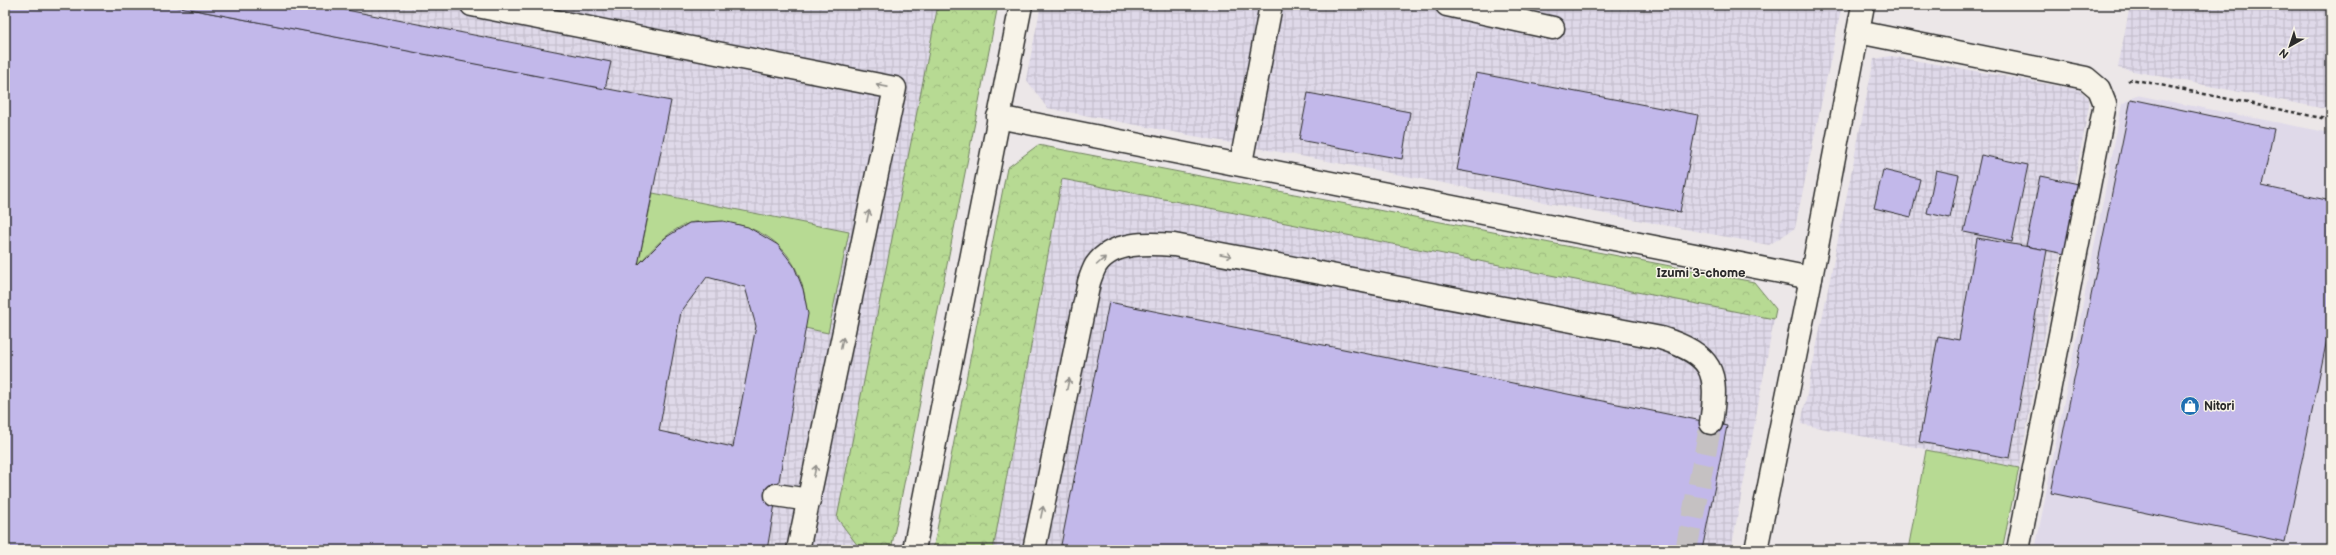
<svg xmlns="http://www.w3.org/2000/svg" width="2336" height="555" font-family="'Balsamiq Sans',sans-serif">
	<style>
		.built { fill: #dfd9e9 }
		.industrial { fill: url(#industrial-grid) }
		.grass { fill: #b7da93; stroke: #71825f }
		.forest { fill: url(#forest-crowns); stroke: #71825f }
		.building { fill: #c2b8ea; stroke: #2b2b2b; fill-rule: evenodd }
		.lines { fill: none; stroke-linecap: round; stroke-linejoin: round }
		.minor-tunnel { stroke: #c5c1c2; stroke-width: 22; stroke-dasharray: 22 11; stroke-linecap: butt }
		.minor-casing { stroke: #2b2b2b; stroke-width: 25 }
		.path { stroke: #2b2b2b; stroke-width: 2.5; stroke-dasharray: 4 3; stroke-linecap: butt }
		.minor { stroke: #f7f3e8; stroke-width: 22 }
		.oneway { stroke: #918f8a }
		.labels { text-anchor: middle; stroke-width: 3; stroke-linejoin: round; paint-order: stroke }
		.poi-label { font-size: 12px; font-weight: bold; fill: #2b2b2b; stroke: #f7f3e8; text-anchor: start }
		.neighbourhood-label { font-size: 13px; font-weight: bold; fill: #2b2b2b; stroke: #f7f3e8 }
	</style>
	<defs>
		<pattern id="industrial-grid" width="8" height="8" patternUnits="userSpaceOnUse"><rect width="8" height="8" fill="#dfd9e9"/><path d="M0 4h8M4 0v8" fill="none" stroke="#c0bac8"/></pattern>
		<pattern id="forest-crowns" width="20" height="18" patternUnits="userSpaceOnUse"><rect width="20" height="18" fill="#b7da93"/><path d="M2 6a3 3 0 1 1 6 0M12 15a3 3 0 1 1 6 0" fill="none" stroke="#9ebb7f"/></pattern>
	</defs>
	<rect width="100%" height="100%" fill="#ece7e8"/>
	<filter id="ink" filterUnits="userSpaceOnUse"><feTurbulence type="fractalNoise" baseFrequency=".025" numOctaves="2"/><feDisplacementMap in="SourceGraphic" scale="8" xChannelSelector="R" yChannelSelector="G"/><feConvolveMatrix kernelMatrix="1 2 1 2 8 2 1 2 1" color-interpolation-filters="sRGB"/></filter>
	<g filter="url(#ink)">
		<path class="built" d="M2136 95 2331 133V550H2035L2122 104Z"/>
		<g class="industrial">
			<path d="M5 5H998L891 550H5Z"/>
			<path d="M1041 5H1842L1795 228 1769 245 1047 108 1026 79Z"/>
			<path d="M2130 5H2331V110L2118 68Z"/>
			<path d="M1891 56 2080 90 2089 99V106L2019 468 1801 424 1874 59Z"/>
			<path d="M1038 145 1754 282 1776 309 1731 550H933L1007 168Z"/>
		</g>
		<g class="grass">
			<path d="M653 193 849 232 828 333 805 328C810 301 800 264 778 245 760 228 732 221 708 222 702 222 695 221 690 223 671 228 650 251 638 265Z"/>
			<path d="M1926 450 2019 468 2002 550H1908Z"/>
		</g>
		<g class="forest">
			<path d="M938 5H998L891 550H861L837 518Z"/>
			<path d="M1038 145 1754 282 1776 309 1774 319 1062 179 993 550H933L1007 168Z"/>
		</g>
		<g class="building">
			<path d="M5 5H169L671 101 638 265 665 238 689 223 723 221 748 227 778 245 794 266 803 289 808 314 767 550H5ZM707 277 745 287 756 326 733 447 659 431 681 312Z"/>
			<path d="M169 5H321L611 62 605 89Z"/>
			<path d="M1476 73 1698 115 1680 212 1457 170Z"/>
			<path d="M1308 93 1410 112 1402 159 1299 140Z"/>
			<path d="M2131 99 2274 129 2262 186 2331 201V320L2285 542 2051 493Z"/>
			<path d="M1981 155 2028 165 2012 242 1964 232Z"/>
			<path d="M1883 170 1920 179 1911 217 1874 208Z"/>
			<path d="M1936 170 1959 175 1950 218 1927 213Z"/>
			<path d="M2040 176 2079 184 2065 254 2026 246Z"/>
			<path d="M1977 238 2047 250 2010 458 1919 442 1938 336 1959 340Z"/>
			<path d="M1109 302 1727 426 1702 550H1060Z"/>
		</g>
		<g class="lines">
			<path class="minor-tunnel" d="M1686 550 1711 423"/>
			<defs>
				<g id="minor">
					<path d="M472 5 895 88 798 550"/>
					<path d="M1447 5 1553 28"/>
					<path d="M1858 32 2086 78 2099 89 2105 104 2018 550"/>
					<path d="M998 117 1811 278"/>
					<path d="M1241 163 1271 5"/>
					<path d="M776 495 809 500"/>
					<path d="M914 550 1021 5"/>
					<path d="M1034 550 1089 282C1091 276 1093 270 1096 265 1112 241 1149 243 1174 245L1661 338C1713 355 1719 371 1711 423"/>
					<path d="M1756 550 1811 278 1863 5"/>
				</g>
			</defs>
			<use href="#minor" class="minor-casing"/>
			<path class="path" d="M2128 81 2131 79 2331 120"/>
			<use href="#minor" class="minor"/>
		</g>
		<defs><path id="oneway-shaft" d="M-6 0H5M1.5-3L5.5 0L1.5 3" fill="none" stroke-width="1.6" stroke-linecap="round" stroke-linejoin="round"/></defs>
		<g class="oneway">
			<use href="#oneway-shaft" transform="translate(882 86) rotate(-169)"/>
			<use href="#oneway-shaft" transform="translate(868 216) rotate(-78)"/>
			<use href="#oneway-shaft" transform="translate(1226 255) rotate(11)"/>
			<use href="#oneway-shaft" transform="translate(1101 261) rotate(-42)"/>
			<use href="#oneway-shaft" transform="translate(842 343) rotate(-78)"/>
			<use href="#oneway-shaft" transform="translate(1068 384) rotate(-78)"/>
			<use href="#oneway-shaft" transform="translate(815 471) rotate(-78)"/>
			<use href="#oneway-shaft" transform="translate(1042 512) rotate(-78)"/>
		</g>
	</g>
	<defs>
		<symbol id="shop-disc" viewBox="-11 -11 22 22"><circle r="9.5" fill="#1f6fb2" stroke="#f7f3e8"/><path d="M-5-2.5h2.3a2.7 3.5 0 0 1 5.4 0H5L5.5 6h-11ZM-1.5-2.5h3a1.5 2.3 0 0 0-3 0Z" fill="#fff"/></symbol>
	</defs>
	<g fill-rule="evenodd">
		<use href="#shop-disc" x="2179" y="395" width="22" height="22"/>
	</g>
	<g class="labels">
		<g class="poi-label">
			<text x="2204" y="410">Nitori</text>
		</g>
		<g class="neighbourhood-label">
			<text x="1701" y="277">Izumi 3-chome</text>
		</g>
	</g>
	<rect width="2336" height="555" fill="none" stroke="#f7f3e8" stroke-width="20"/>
	<rect x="10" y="10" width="2316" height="535" fill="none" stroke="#2b2b2b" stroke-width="1.5" filter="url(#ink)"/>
	<g transform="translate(2290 46) rotate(219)" stroke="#f7f3e8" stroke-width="3" paint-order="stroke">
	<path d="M0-3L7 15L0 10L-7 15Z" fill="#2b2b2b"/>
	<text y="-6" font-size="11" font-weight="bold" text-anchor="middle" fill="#2b2b2b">N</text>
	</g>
</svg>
